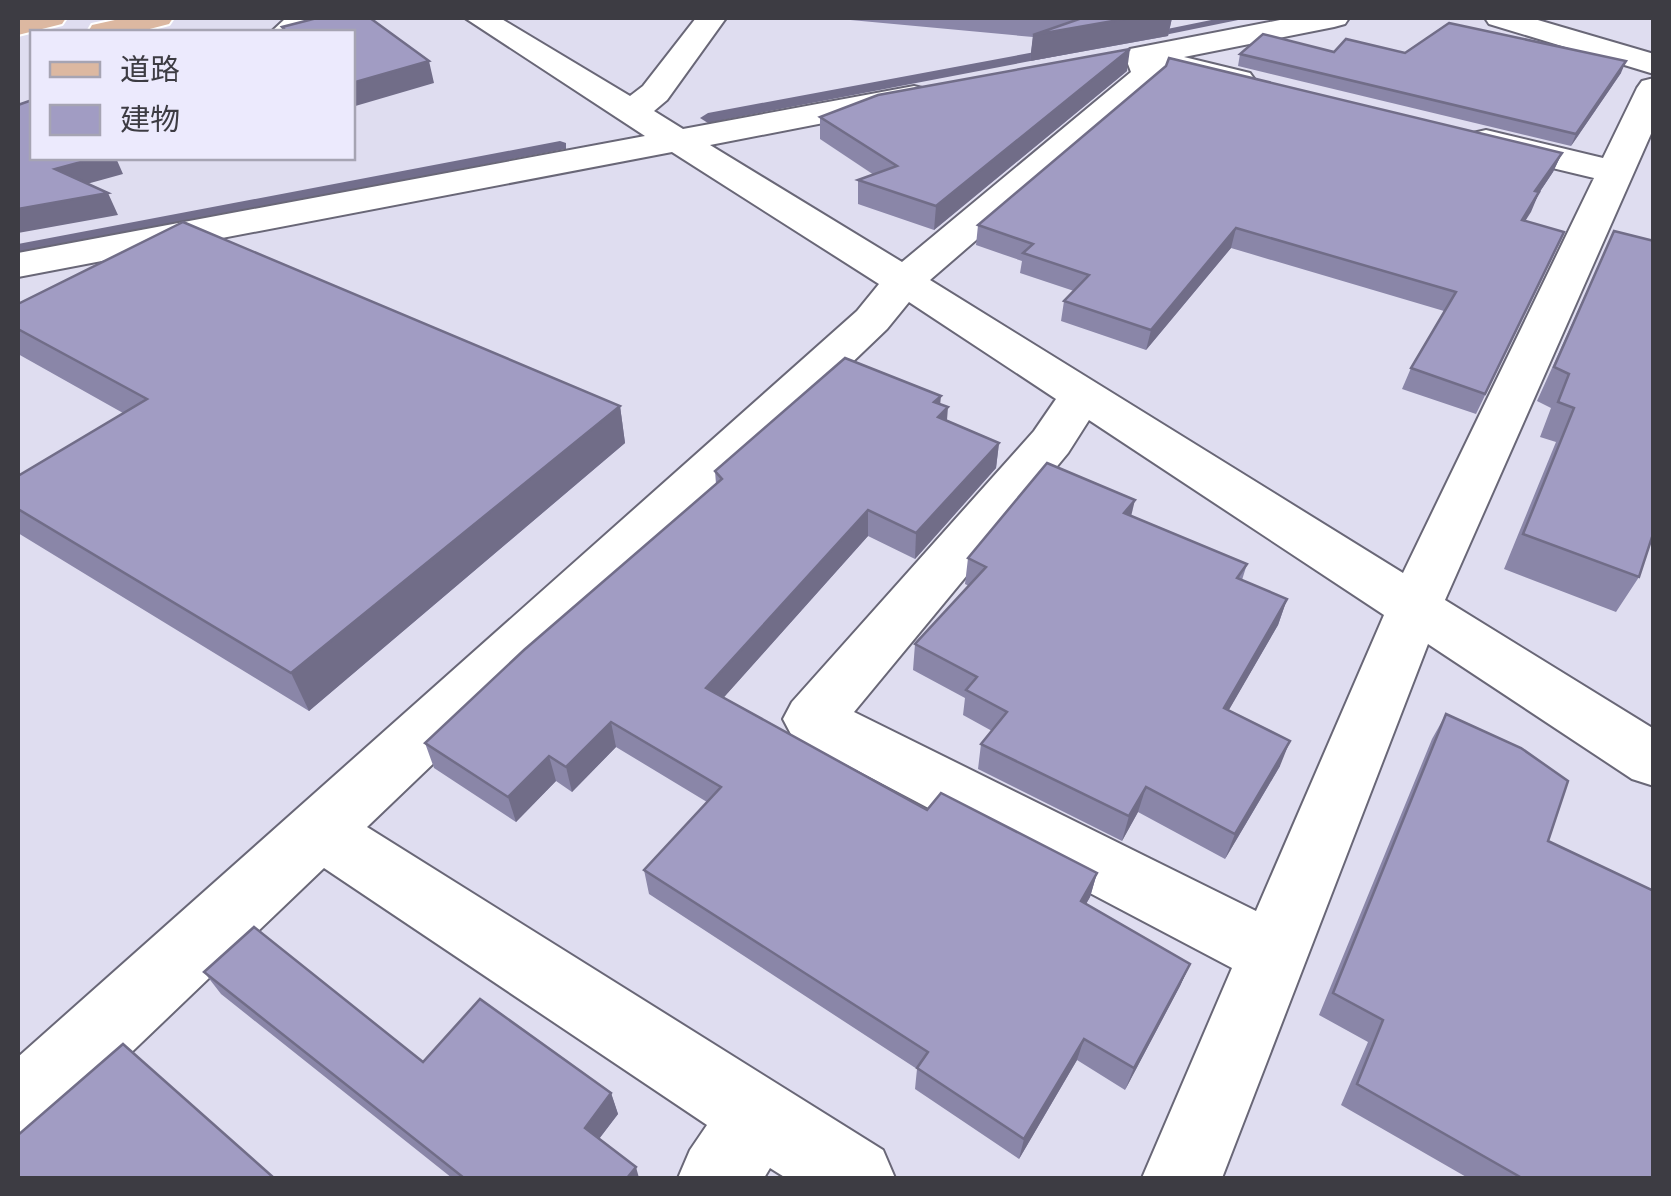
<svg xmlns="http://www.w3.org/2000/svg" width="1671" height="1196" font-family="Jost,'Noto Sans JP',sans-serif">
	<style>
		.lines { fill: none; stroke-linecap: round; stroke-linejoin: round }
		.stream { fill: #726e8c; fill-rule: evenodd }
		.minor-casing { stroke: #696777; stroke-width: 4 }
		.major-casing { stroke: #fff; stroke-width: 4 }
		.minor { fill: #fff; fill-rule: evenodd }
		.major { fill: #dcb8a1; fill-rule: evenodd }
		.wall { fill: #8a86a8 }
		.shaded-wall { fill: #716d88 }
		.building { fill: #a19cc3; stroke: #716d88; stroke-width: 2.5 }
	</style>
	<rect width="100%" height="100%" fill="#dfddf0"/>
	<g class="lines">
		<g class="stream">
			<path d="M1221 18H1248L1135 41 1128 37Z"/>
			<path d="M1062 47 1069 51 1067 54 708 123 700 118 708 113Z"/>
			<path d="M560 141 566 143V149L18 254V244Z"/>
		</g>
		<defs>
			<g id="minor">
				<path d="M286 18H320L305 32H271Z"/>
				<path d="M465 18H500L630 96 643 86 696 18H726L667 100 654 111 683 129 914 86 926 89 931 96 926 103 710 145 902 262 1131 72 1125 56 1130 49 1290 18H1349L1345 24 1334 27 1184 57 1250 73 1255 80 1250 87 1238 90 1163 71 1160 81 930 280 1403 573 1594 178 1473 149 1468 141 1473 133 1486 130 1603 158 1637 88 1642 81 1654 78V127L1445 600 1654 729V786L1632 779 1428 644 1222 1178H1142L1232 968 792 736 783 719 792 702 1034 431 1056 399 909 302 887 329 367 827 883 1150 895 1178H786L770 1168 764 1178H678L690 1150 707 1125 324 868 45 1135 18 1146V1057L857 311 879 284 672 152 18 277V253L645 136ZM1089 420 1384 615 1256 911 854 712 1068 453Z"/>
				<path d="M1485 18H1531L1654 54V74L1489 24Z"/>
			</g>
			<g id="major">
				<path d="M18 18H66L62 24 18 35Z"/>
				<path d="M124 18H173L169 24 138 32H88L92 25Z"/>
			</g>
		</defs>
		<use href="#minor" class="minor-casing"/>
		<use href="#major" class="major-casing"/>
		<use href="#minor" class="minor"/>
		<use href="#major" class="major"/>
	</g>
	<g class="wall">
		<path d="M829 18H1172L1168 36 1030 61 1033 37Z"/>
		<path d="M1334 52 1405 53 1621 73 1571 146 1238 66 1240 54Z"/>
		<path d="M1127 71 934 230 858 204V180L874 175 820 139V117Z"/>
		<path d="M1562 153 1553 172 1539 193 1525 221 1564 232 1476 414 1402 389 1411 368 1444 311 1231 248 1146 350 1061 321 1064 301 1074 291 1020 273 1022 261 976 245 978 225Z"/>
		<path d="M1614 231 1639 577 1616 612 1504 569 1556 442 1540 437 1551 408 1537 401Z"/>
		<path d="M18 304 620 406 625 443 309 711 18 533V476L123 413 18 354Z"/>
		<path d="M940 404 947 421 999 443 996 468 915 559 868 536 723 698 927 810 1097 873 1090 897 1086 904 1190 964 1180 986 1125 1090 1077 1060 1019 1159 915 1089 917 1069 649 894 644 870 707 802 616 747 572 792 556 781 516 822 434 768 425 743 716 484 715 471Z"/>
		<path d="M1131 516 1247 564 1242 580 1287 599 1278 625 1228 711 1280 766 1225 859 1138 812 1122 841 978 769 981 744 992 731 963 715 965 698 913 670 915 644 969 586 965 584 968 558Z"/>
		<path d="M1446 714 1548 841 1654 1178H1468L1341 1105 1368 1042 1319 1015 1432 739Z"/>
		<path d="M204 972 423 1062 611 1093 618 1114 599 1139 639 1178H452L221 994Z"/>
	</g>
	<g class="shaded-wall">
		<path d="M1130 18H1172L1168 36 1030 61 1033 35Z"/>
		<path d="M1130 49 1127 71 934 230 936 206Z"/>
		<path d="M429 61 434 83 352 107V83Z"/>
		<path d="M1626 61 1621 73 1571 146 1576 134Z"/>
		<path d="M1562 153 1553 172 1539 193 1531 212 1513 240 1535 191Z"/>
		<path d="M96 158H116L123 174 65 190 55 169Z"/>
		<path d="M108 193 118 215 18 233V209Z"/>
		<path d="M1236 228 1231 248 1146 350 1151 330Z"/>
		<path d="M941 396 939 416 948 407 946 433 936 443 934 402Z"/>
		<path d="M620 406 625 443 309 711 291 673Z"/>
		<path d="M999 443 996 468 915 559 916 533Z"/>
		<path d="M1135 500 1129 525 1124 513Z"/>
		<path d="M868 510V536L709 714 706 688Z"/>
		<path d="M1287 599 1278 625 1215 734 1224 708Z"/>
		<path d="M611 722 616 747 572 792 566 767Z"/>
		<path d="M1290 741 1280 766 1225 859 1235 834Z"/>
		<path d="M549 756 556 781 516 822 508 797Z"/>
		<path d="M1146 787 1138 812 1122 841 1129 816Z"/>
		<path d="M1097 873 1090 897 1074 925 1081 901Z"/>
		<path d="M1190 964 1180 986 1125 1090 1134 1068Z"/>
		<path d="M1084 1039 1077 1060 1019 1159 1024 1139Z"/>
		<path d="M611 1093 618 1114 592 1148 585 1128Z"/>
		<path d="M636 1167 639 1178H627Z"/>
	</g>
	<g class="building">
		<path d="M317 18H370L429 61 352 83V32H279L286 31 282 27Z"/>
		<path d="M1082 18H1130L1033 35Z"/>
		<path d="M1449 23 1626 61 1576 134 1240 54 1263 34 1334 52 1346 39 1405 53Z"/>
		<path d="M1130 49 936 206 858 180 897 166 820 117 878 95Z"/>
		<path d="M1169 58 1562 153 1535 191 1539 192 1522 220 1564 232 1485 394 1411 368 1456 292 1236 228 1151 330 1064 301 1089 275 1023 253 1033 244 978 225 1166 66Z"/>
		<path d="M32 100V158H96L55 169 108 193 18 209V105Z"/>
		<path d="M183 222 620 406 291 673 18 509V476L147 399 18 329V304Z"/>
		<path d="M1614 231 1654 241V531L1639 577 1523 534 1574 408 1558 402 1569 374 1554 367Z"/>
		<path d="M845 358 941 396 934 402 948 407 938 417 999 443 916 533 868 510 706 688 927 810 941 793 1097 873 1081 901 1190 964 1134 1068 1084 1039 1024 1139 917 1068 928 1052 644 870 721 787 611 722 566 767 549 756 508 797 425 743 524 650 722 479 715 471Z"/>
		<path d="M1047 463 1135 500 1124 513 1247 564 1237 578 1287 599 1224 708 1290 741 1235 834 1146 787 1129 816 981 744 1007 712 966 690 977 677 915 644 986 567 968 558Z"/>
		<path d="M1446 714 1521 748 1568 781 1548 841 1654 891V1178H1522L1357 1084 1383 1020 1333 993Z"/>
		<path d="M254 927 423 1062 480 999 611 1093 585 1128 636 1167 627 1178H464L204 972Z"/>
		<path d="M123 1044 274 1178H18V1135Z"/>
	</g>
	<rect width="1671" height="1196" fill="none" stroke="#3d3c43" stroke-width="40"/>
	<rect x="30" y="30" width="325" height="130" fill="#eceafd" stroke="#a6a4b3" stroke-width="2.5"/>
	<rect x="50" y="62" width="50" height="15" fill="#dcb8a1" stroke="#a6a4b3" stroke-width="2.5"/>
	<text x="120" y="80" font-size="30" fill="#3d3c43">道路</text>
	<rect x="50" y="105" width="50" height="30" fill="#a19cc3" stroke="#a6a4b3" stroke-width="2.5"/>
	<text x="120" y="130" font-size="30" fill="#3d3c43">建物</text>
</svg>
